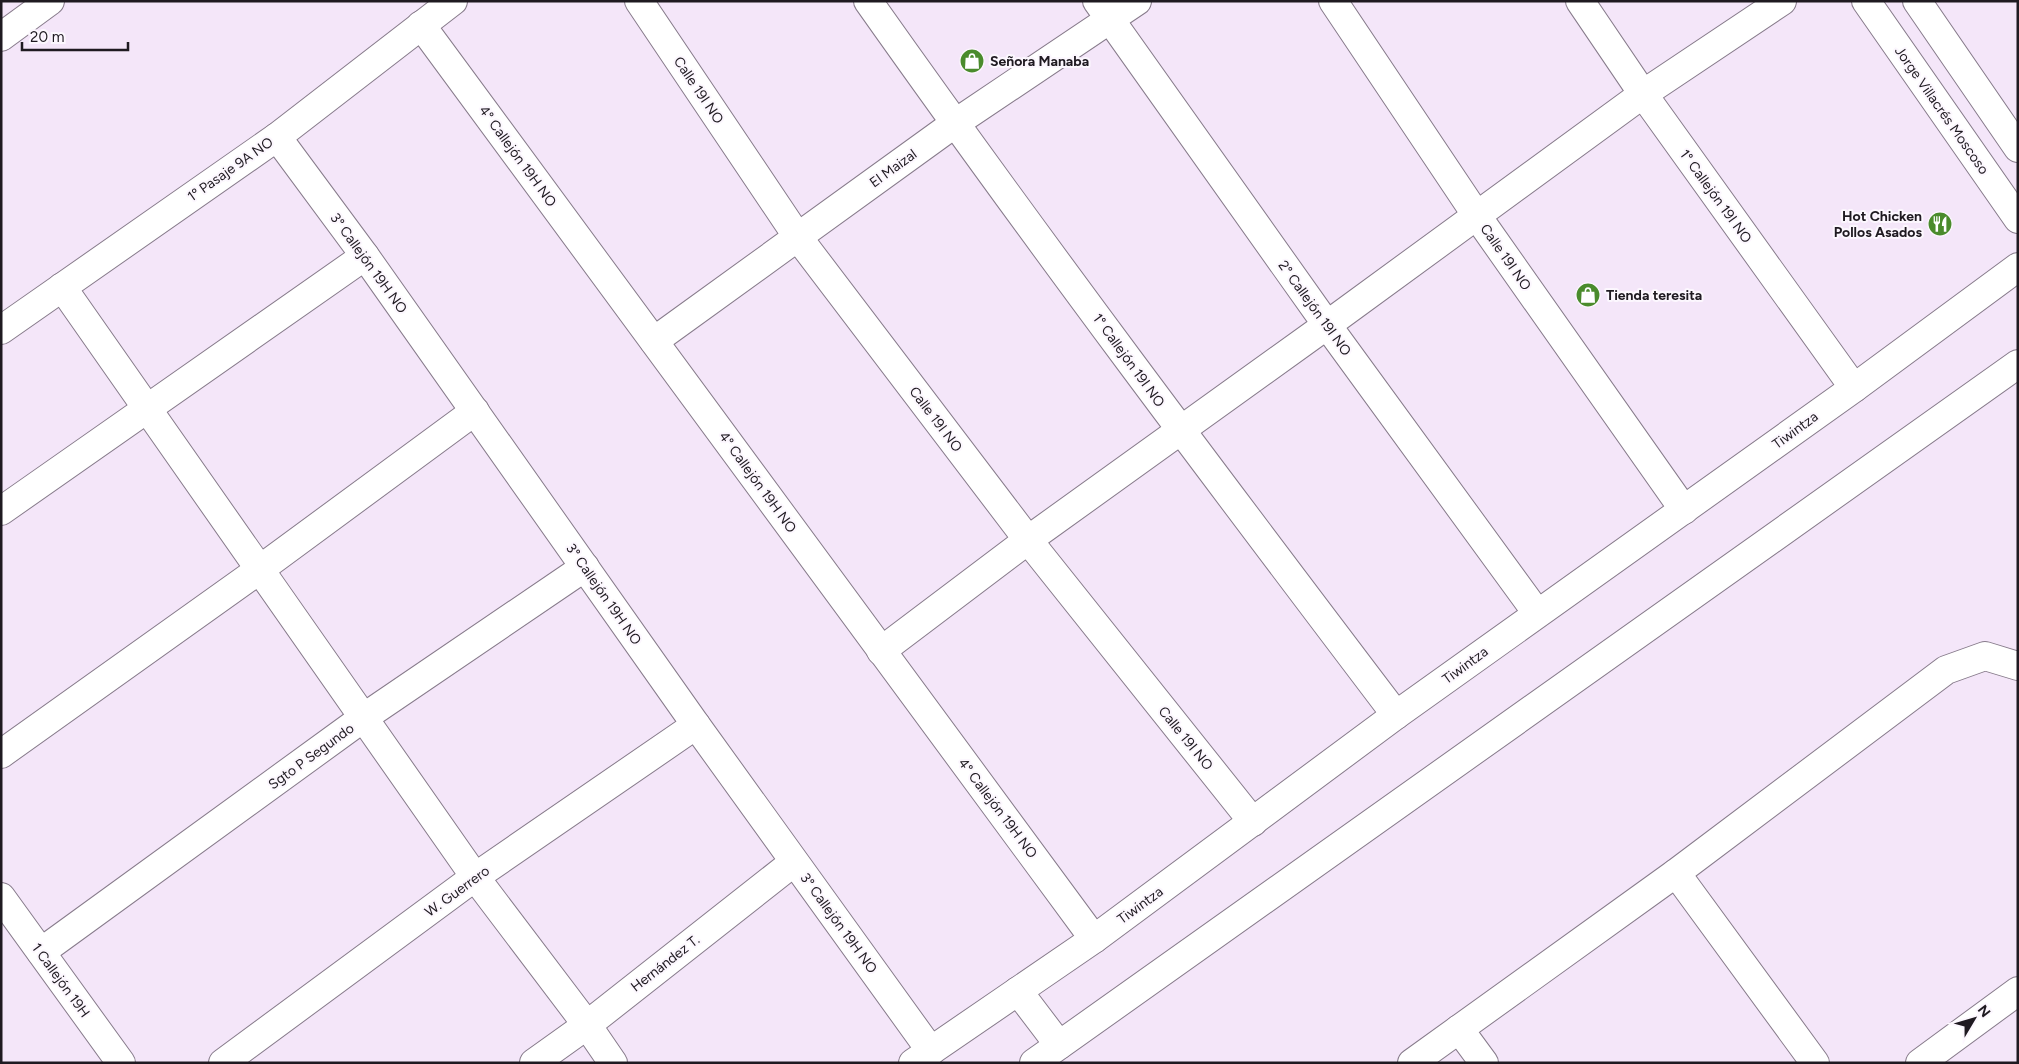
<svg xmlns="http://www.w3.org/2000/svg" width="2019" height="1064" font-family="Figtree,sans-serif">
	<style>
		.lines { fill: none; stroke-linecap: round; stroke-linejoin: round }
		.minor-casing { stroke: #877b8b; stroke-width: 30 }
		.minor { stroke: #fff; stroke-width: 28 }
		.labels { text-anchor: middle; stroke-width: 4; stroke-linejoin: round; paint-order: stroke }
		.poi-label { font-size: 14px; font-weight: bold; fill: #1f1a21; stroke: #fcf7fe; text-anchor: start }
		.street-label { font-size: 14px; fill: #1f1a21; stroke: #fcf7fe }
	</style>
	<rect width="100%" height="100%" fill="#f4e6f9"/>
	<g class="lines">
		<defs>
			<g id="minor">
				<path d="M639 1 797 236 1028 540 1253 822"/>
				<path d="M868 1C1039 243 1217 479 1396 715"/>
				<path d="M1097 1 1327 325 1537 613"/>
				<path d="M1333 1 1477 216 1684 510"/>
				<path d="M1580 1 1643 94 1854 388"/>
				<path d="M1866 1 2018 219"/>
				<path d="M1917 1 2018 148"/>
				<path d="M421 25 1094 939"/>
				<path d="M1 37 50 1"/>
				<path d="M277 137 365 256 696 725 931 1051"/>
				<path d="M62 287 475 877 587 1025 613 1063"/>
				<path d="M1 330 277 137 453 1"/>
				<path d="M654 341 954 124 1137 1"/>
				<path d="M1 511 365 256"/>
				<path d="M881 651 1028 540 1327 325 1643 94 1782 1"/>
				<path d="M1 754 259 570 475 411"/>
				<path d="M1676 873 1815 1063"/>
				<path d="M1 897 121 1063"/>
				<path d="M41 952 363 718 585 567"/>
				<path d="M1018 991 1059 1045"/>
				<path d="M1459 1029 1484 1063"/>
				<path d="M223 1063 475 877 696 725"/>
				<path d="M534 1063 587 1025 794 862"/>
				<path d="M913 1063 1094 939 1396 715 1854 388 2018 267"/>
				<path d="M1034 1063 2018 364"/>
				<path d="M1412 1063 1676 873 1946 670 1985 656 2018 666"/>
				<path d="M1920 1063 2018 991"/>
			</g>
		</defs>
		<use href="#minor" class="minor-casing"/>
		<use href="#minor" class="minor"/>
	</g>
	<defs>
		<symbol id="shop-disc" viewBox="-11 -11 22 22"><circle r="9.5" fill="#4a8b2c" stroke="#fcf7fe"/><path d="M-5-2.5h2.3a2.7 3.5 0 0 1 5.4 0H5L5.5 6h-11ZM-1.5-2.5h3a1.5 2.3 0 0 0-3 0Z" fill="#fff"/></symbol>
		<symbol id="restaurant-disc" viewBox="-11 -11 22 22"><circle r="9.5" fill="#4a8b2c" stroke="#fcf7fe"/><path d="M-5-6h1v4h1v-4h1v4h1v-4h1v5L-1.5 .5V6h-2V.5L-5-1ZM5-6V6H3V1.5H1.5Q1.5-4 5-6Z" fill="#fff"/></symbol>
	</defs>
	<g fill-rule="evenodd">
		<use href="#shop-disc" x="958" y="47" width="28" height="28"/>
		<use href="#restaurant-disc" x="1926" y="210" width="28" height="28"/>
		<use href="#shop-disc" x="1574" y="281" width="28" height="28"/>
	</g>
	<g class="labels">
		<g class="poi-label">
			<text x="990" y="66">Señora Manaba</text>
			<text x="1922" y="221" text-anchor="end">Hot Chicken<tspan x="1922" dy="16">Pollos Asados</tspan></text>
			<text x="1606" y="300">Tienda teresita</text>
		</g>
		<g class="street-label">
			<text transform="translate(699 90) rotate(56)" y="5">Calle 19I NO</text>
			<text transform="translate(1942 110) rotate(55)" y="5">Jorge Villacrés Moscoso</text>
			<text transform="translate(518 156) rotate(54)" y="5">4° Callejón 19H NO</text>
			<text transform="translate(893 168) rotate(-36)" y="5">El Maizal</text>
			<text transform="translate(230 169) rotate(-35)" y="5">1º Pasaje 9A NO</text>
			<text transform="translate(1716 196) rotate(54)" y="5">1° Callejón 19I NO</text>
			<text transform="translate(1506 257) rotate(55)" y="5">Calle 19I NO</text>
			<text transform="translate(369 263) rotate(54)" y="5">3° Callejón 19H NO</text>
			<text transform="translate(1315 308) rotate(54)" y="5">2° Callejón 19I NO</text>
			<text transform="translate(1129 360) rotate(54)" y="5">1° Callejón 19I NO</text>
			<text transform="translate(936 419) rotate(53)" y="5">Calle 19I NO</text>
			<text transform="translate(1795 430) rotate(-36)" y="5">Tiwintza</text>
			<text transform="translate(758 482) rotate(54)" y="5">4° Callejón 19H NO</text>
			<text transform="translate(604 594) rotate(55)" y="5">3° Callejón 19H NO</text>
			<text transform="translate(1465 665) rotate(-36)" y="5">Tiwintza</text>
			<text transform="translate(1186 738) rotate(51)" y="5">Calle 19I NO</text>
			<text transform="translate(311 756) rotate(-36)" y="5">Sgto P Segundo</text>
			<text transform="translate(998 808) rotate(53)" y="5">4° Callejón 19H NO</text>
			<text transform="translate(457 891) rotate(-36)" y="5">W. Guerrero</text>
			<text transform="translate(1140 905) rotate(-36)" y="5">Tiwintza</text>
			<text transform="translate(839 923) rotate(54)" y="5">3° Callejón 19H NO</text>
			<text transform="translate(665 963) rotate(-38)" y="5">Hernández T.</text>
			<text transform="translate(61 980) rotate(54)" y="5">1 Callejón 19H</text>
		</g>
	</g>
	<rect width="2019" height="1064" fill="none" stroke="#1f1a21" stroke-width="5"/>
	<g transform="translate(1974 1019) rotate(52)" stroke="#fcf7fe" stroke-width="4" paint-order="stroke">
	<path d="M0-4L9 19L0 12L-9 19Z" fill="#1f1a21"/>
	<text y="-8" font-size="14" font-weight="bold" text-anchor="middle" fill="#1f1a21">N</text>
	</g>
	<path d="M22 42v8h106v-8" fill="none" stroke="#1f1a21" stroke-width="2.5"/>
	<text x="30" y="42" font-size="15" fill="#1f1a21" stroke="#fcf7fe" stroke-width="4" paint-order="stroke">20 m</text>
</svg>
